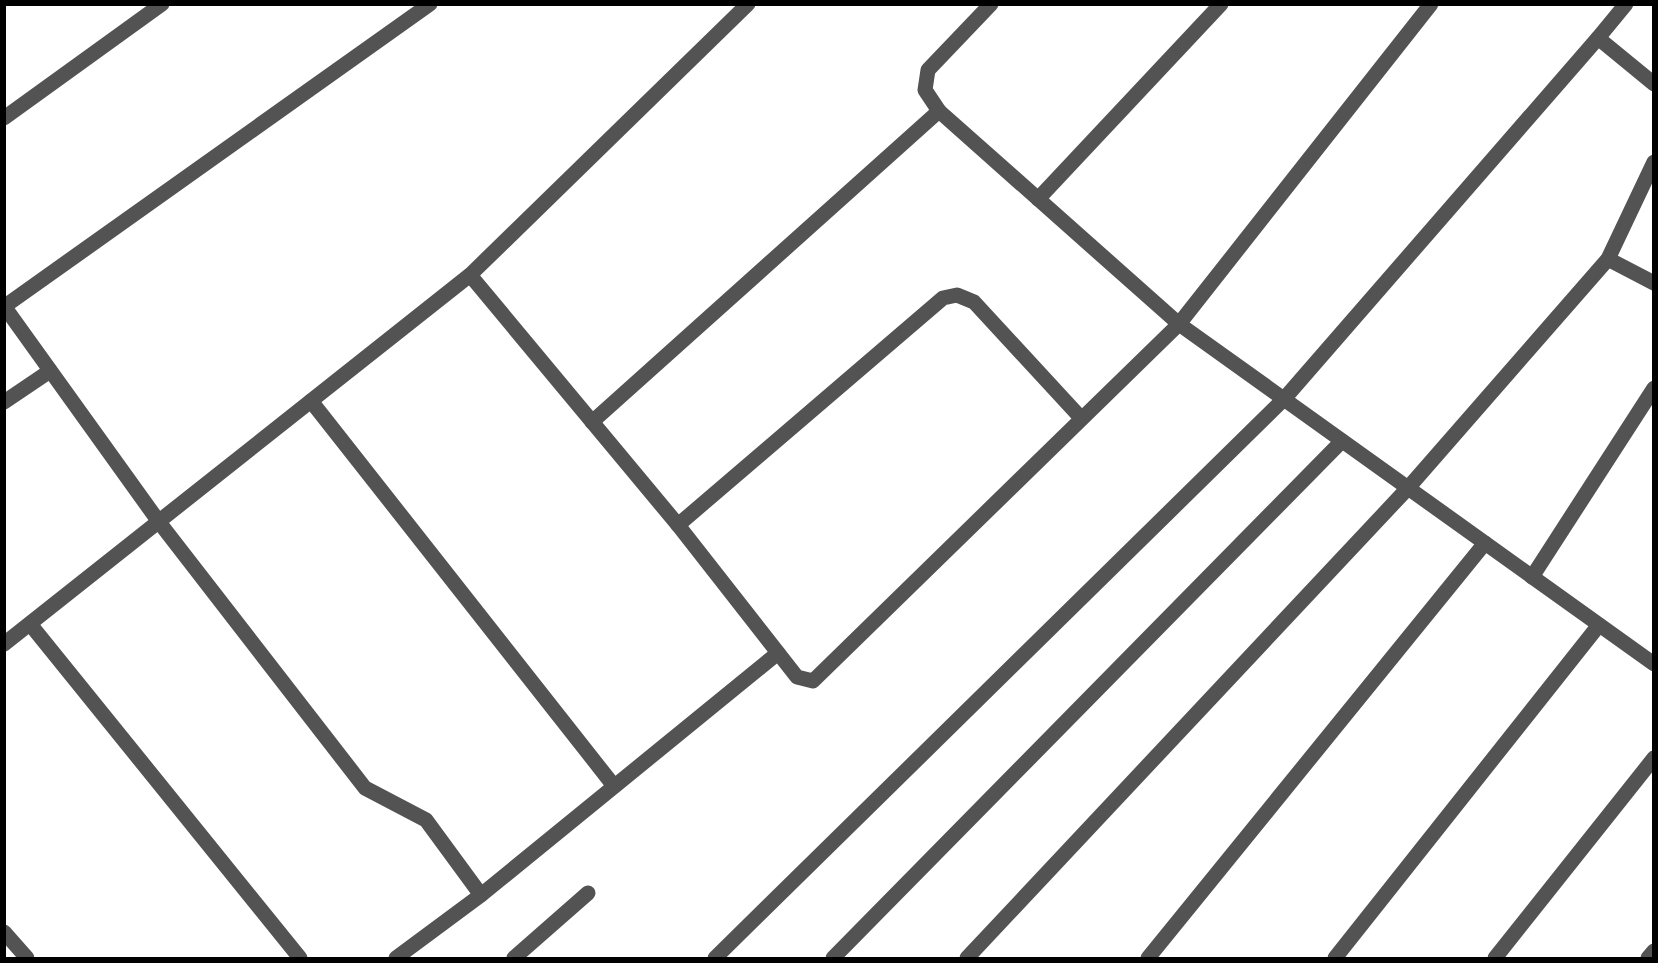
<svg xmlns="http://www.w3.org/2000/svg" width="1658" height="963" font-family="Montserrat,sans-serif">
	<style>
		.lines { fill: none; stroke-linecap: round; stroke-linejoin: round }
		.minor { stroke: #535353; stroke-width: 15 }
	</style>
	<rect width="100%" height="100%" fill="#fff"/>
	<g class="lines">
		<g class="minor">
			<path d="M1598 38 1626 4"/>
			<path d="M939 111 925 90 928 70 991 4"/>
			<path d="M4 118 162 4"/>
			<path d="M1038 199 1221 4"/>
			<path d="M1608 259 1654 283"/>
			<path d="M470 275 678 525 797 677 813 681 1179 324 1431 4"/>
			<path d="M4 306 159 522 365 788 426 820 481 895 396 958"/>
			<path d="M5 306 430 4"/>
			<path d="M311 401 614 786"/>
			<path d="M4 402 50 371"/>
			<path d="M592 422 939 111 1179 324 1654 664"/>
			<path d="M678 525 943 298 957 295 974 302 1081 418"/>
			<path d="M1532 577 1654 388"/>
			<path d="M30 624 300 958"/>
			<path d="M4 644 470 275 748 4"/>
			<path d="M481 895 778 653"/>
			<path d="M4 932 27 958"/>
			<path d="M514 958 588 893"/>
			<path d="M715 958 1284 399 1598 38 1654 84"/>
			<path d="M833 958 1342 441"/>
			<path d="M967 958 1408 488 1608 259 1654 162"/>
			<path d="M1148 958 1485 543"/>
			<path d="M1335 958 1599 625"/>
			<path d="M1495 958 1654 758"/>
			<path d="M1648 958 1654 951"/>
		</g>
	</g>
	<rect width="1658" height="963" fill="none" stroke="#000000" stroke-width="12"/>
</svg>
